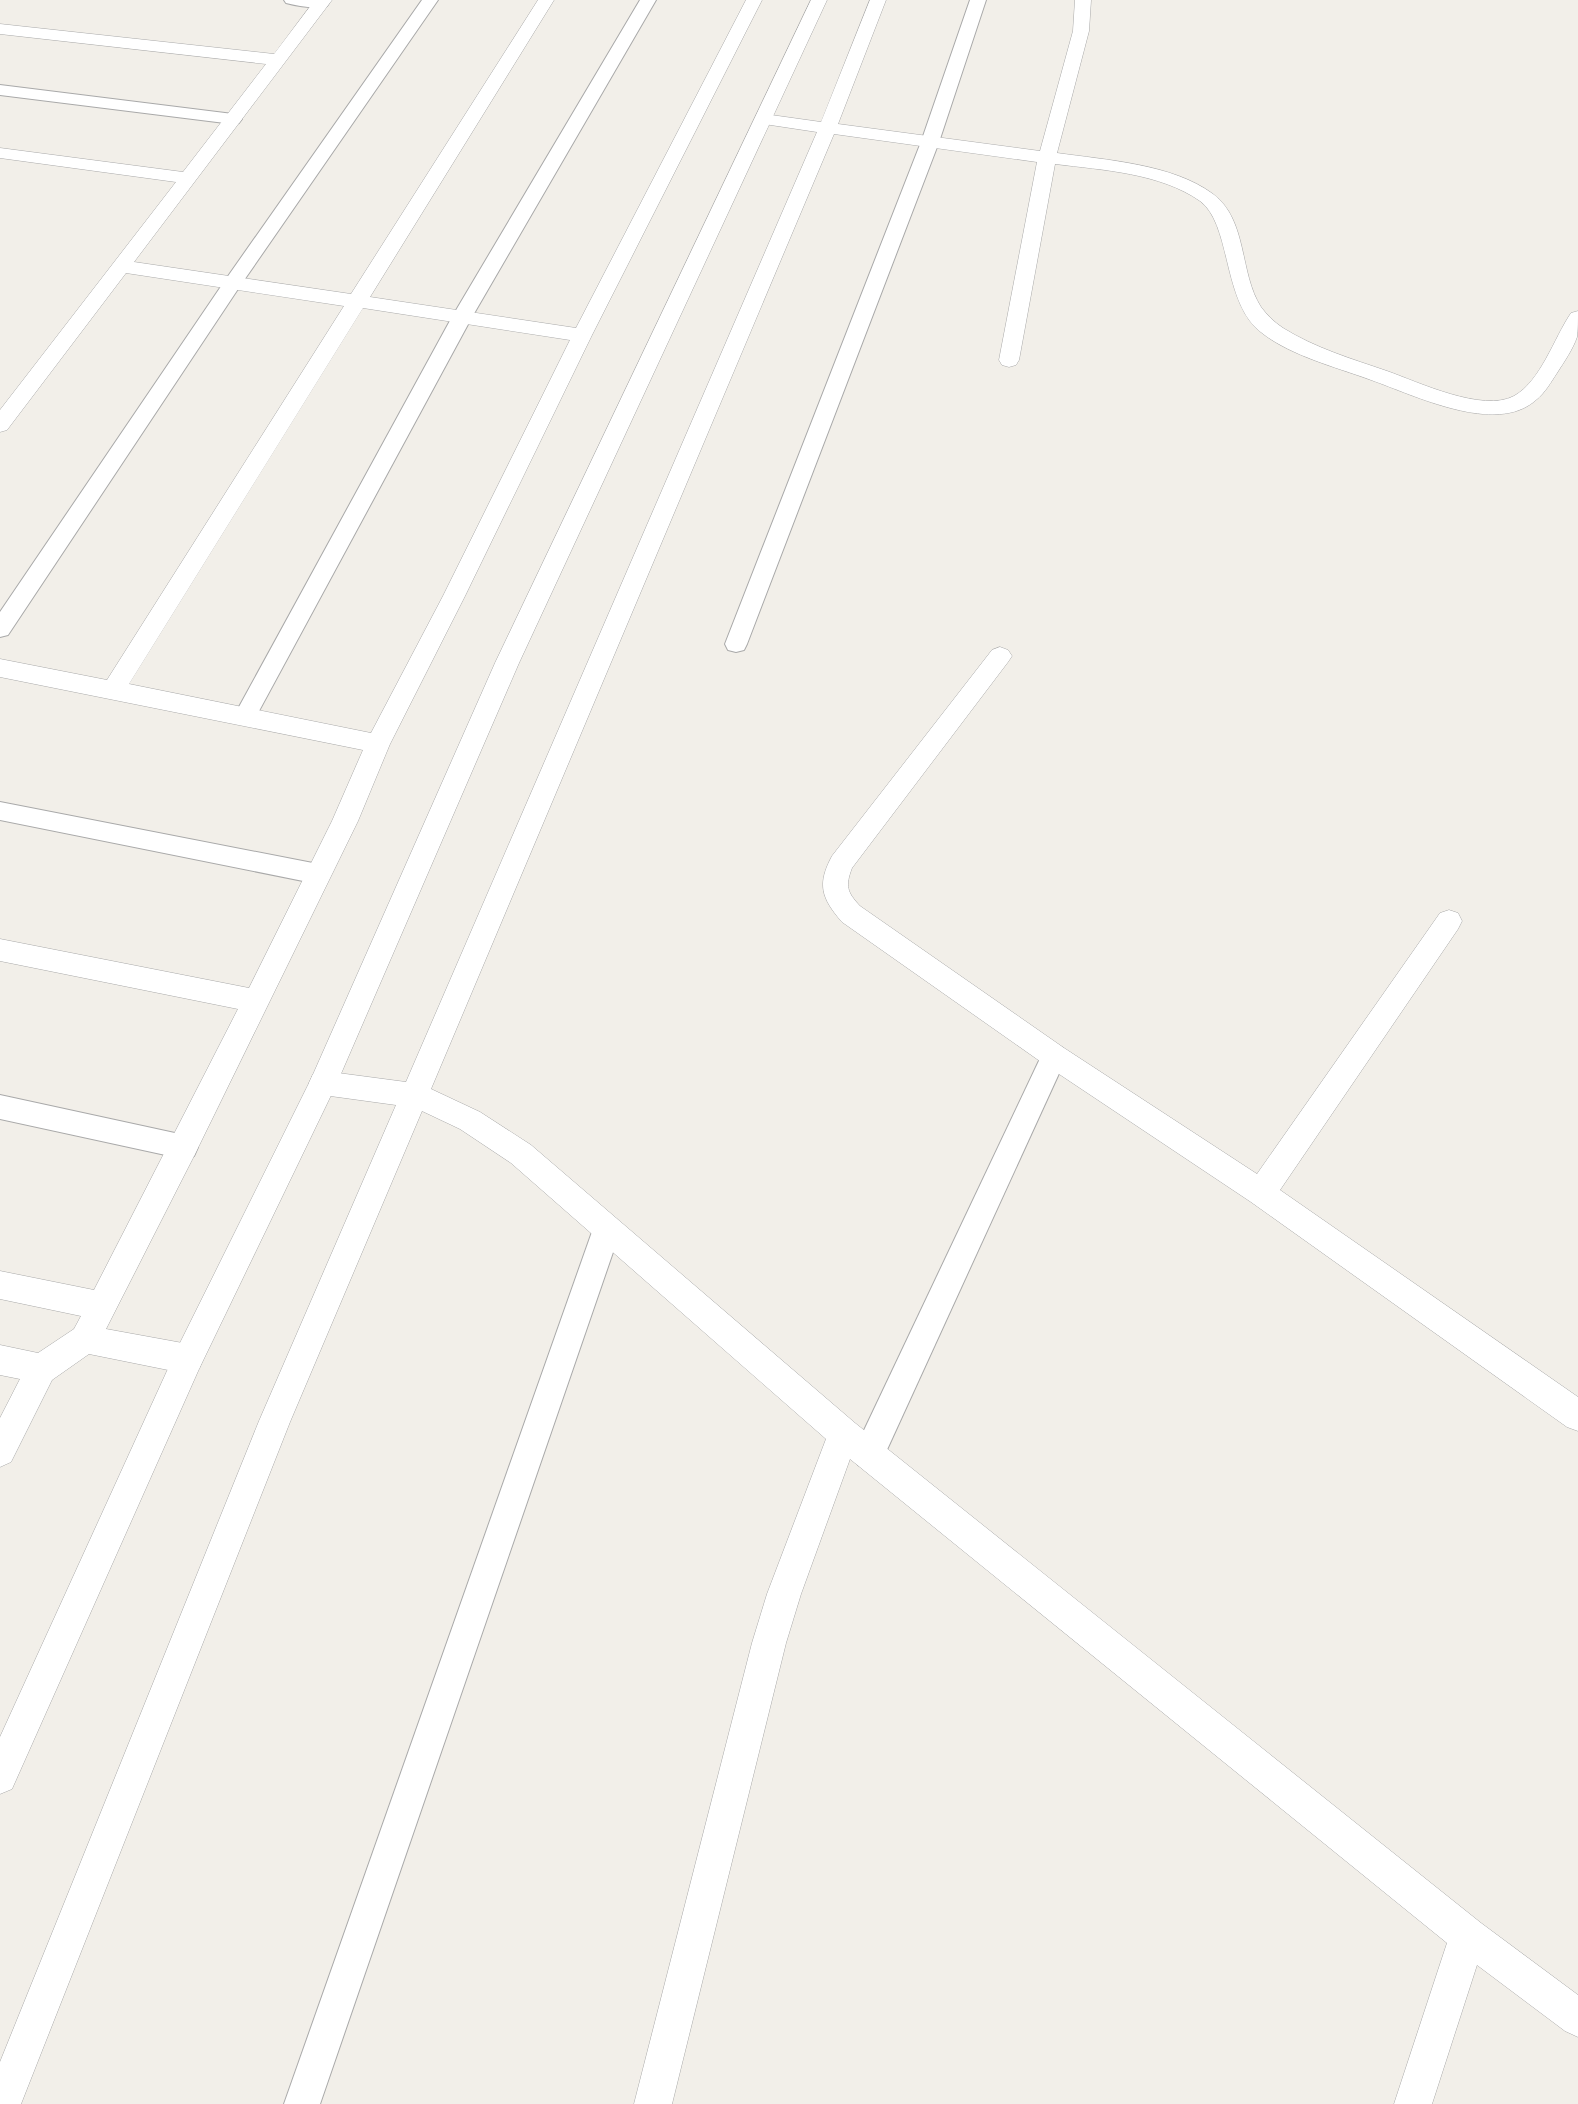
<svg xmlns="http://www.w3.org/2000/svg" width="1578" height="2104" font-family="'DejaVu Sans',sans-serif">
	<style>
		.lines { fill: none; stroke-linecap: round; stroke-linejoin: round }
		.service-casing { stroke: #a9a9a9; stroke-width: 2 }
		.minor-casing { stroke: #a9a9a9; stroke-width: 1 }
		.tertiary-casing { stroke: #a9a9a9; stroke-width: 1 }
		.service { fill: #fff; fill-rule: evenodd }
		.minor { fill: #fff; fill-rule: evenodd }
		.tertiary { fill: #fff; fill-rule: evenodd }
	</style>
	<rect width="100%" height="100%" fill="#f2efe9"/>
	<g class="lines">
		<defs>
			<g id="service">
				<path d="M284 0H327L329 3 327 6C315 9 298 6 286 3Z"/>
				<path d="M422 0H438L240 286 8 635 0 637V612L226 279Z"/>
				<path d="M640 0H656L472 317 253 722 245 725 237 722 234 716 452 317Z"/>
				<path d="M970 0H986L939 142 747 644 744 650 736 652 728 650 725 644 921 142Z"/>
				<path d="M0 85 233 114 239 115 242 119 239 123 233 124 0 95Z"/>
				<path d="M0 802 318 864 327 867 330 874 327 881 318 884 0 820Z"/>
				<path d="M1054 1045 1063 1048 1067 1056 880 1465 869 1469 858 1465 854 1454 858 1443 1045 1048Z"/>
				<path d="M0 1095 184 1135 194 1138 198 1147 194 1156 184 1159 0 1119Z"/>
				<path d="M607 1216 617 1220 621 1229 320 2104H284L593 1229 597 1220Z"/>
			</g>
			<g id="minor">
				<path d="M315 0H332L134 262 351 294 538 0H554L370 297 576 328 746 0H762L592 335 465 596 390 744 358 821 194 1156 106 1329 188 1344 199 1349 203 1359 199 1369 188 1374 89 1354 52 1380 11 1462 0 1467V1418L20 1379 0 1375V1345L38 1353 74 1329 81 1316 0 1299V1271L94 1290 238 1009 0 961V939L249 988 332 821 363 750 0 677V659L107 680 344 306 126 273 7 430 0 432V410L176 182 0 158V148L183 172 266 64 0 34V24L274 54ZM363 308 570 340 443 596 371 733 129 684Z"/>
				<path d="M870 0H886L838 124 1040 151 1073 31 1075 0H1091L1089 31 1057 153C1106 160 1173 164 1213 194 1248 220 1239 273 1261 307 1267 315 1274 322 1283 328 1315 348 1352 359 1387 371 1418 382 1483 413 1514 396 1541 381 1554 338 1571 313L1578 311C1578 319 1578 330 1577 337 1573 349 1564 362 1557 373 1551 382 1545 393 1536 400 1496 436 1414 395 1371 380 1336 367 1283 354 1255 327 1223 294 1230 223 1200 201 1160 173 1103 170 1055 164L1019 360 1016 365 1009 367 1002 365 999 360 1037 162 834 134 431 1089 480 1112 531 1145 855 1423 1481 1923 1578 1995V2037L1565 2031 1477 1965 1432 2104H1394L1447 1943 850 1459 801 1594 786 1643 672 2104H634L752 1643 767 1594 826 1439 511 1163 460 1129 422 1111 290 1422 21 2104H0V2062L259 1421 396 1105 323 1095 313 1092 309 1083 313 1074 323 1071 406 1082 817 132 764 124 758 123 755 119 758 115 764 114 821 122Z"/>
				<path d="M1000 647 1008 650 1012 656 1008 662 852 868C845 886 847 892 860 906L1064 1048 1257 1174 1440 913 1449 910 1458 913 1462 921 1458 929 1280 1190 1578 1397V1431L1567 1427 1251 1202 1044 1064 842 922C821 898 817 884 832 856L992 650Z"/>
			</g>
			<path id="tertiary" d="M811 0H827L519 663 337 1083 199 1369 12 1789 0 1794V1737L177 1349 311 1079 495 663Z"/>
		</defs>
		<use href="#service" class="service-casing"/>
		<use href="#minor" class="minor-casing"/>
		<use href="#tertiary" class="tertiary-casing"/>
		<use href="#service" class="service"/>
		<use href="#minor" class="minor"/>
		<use href="#tertiary" class="tertiary"/>
	</g>
</svg>
